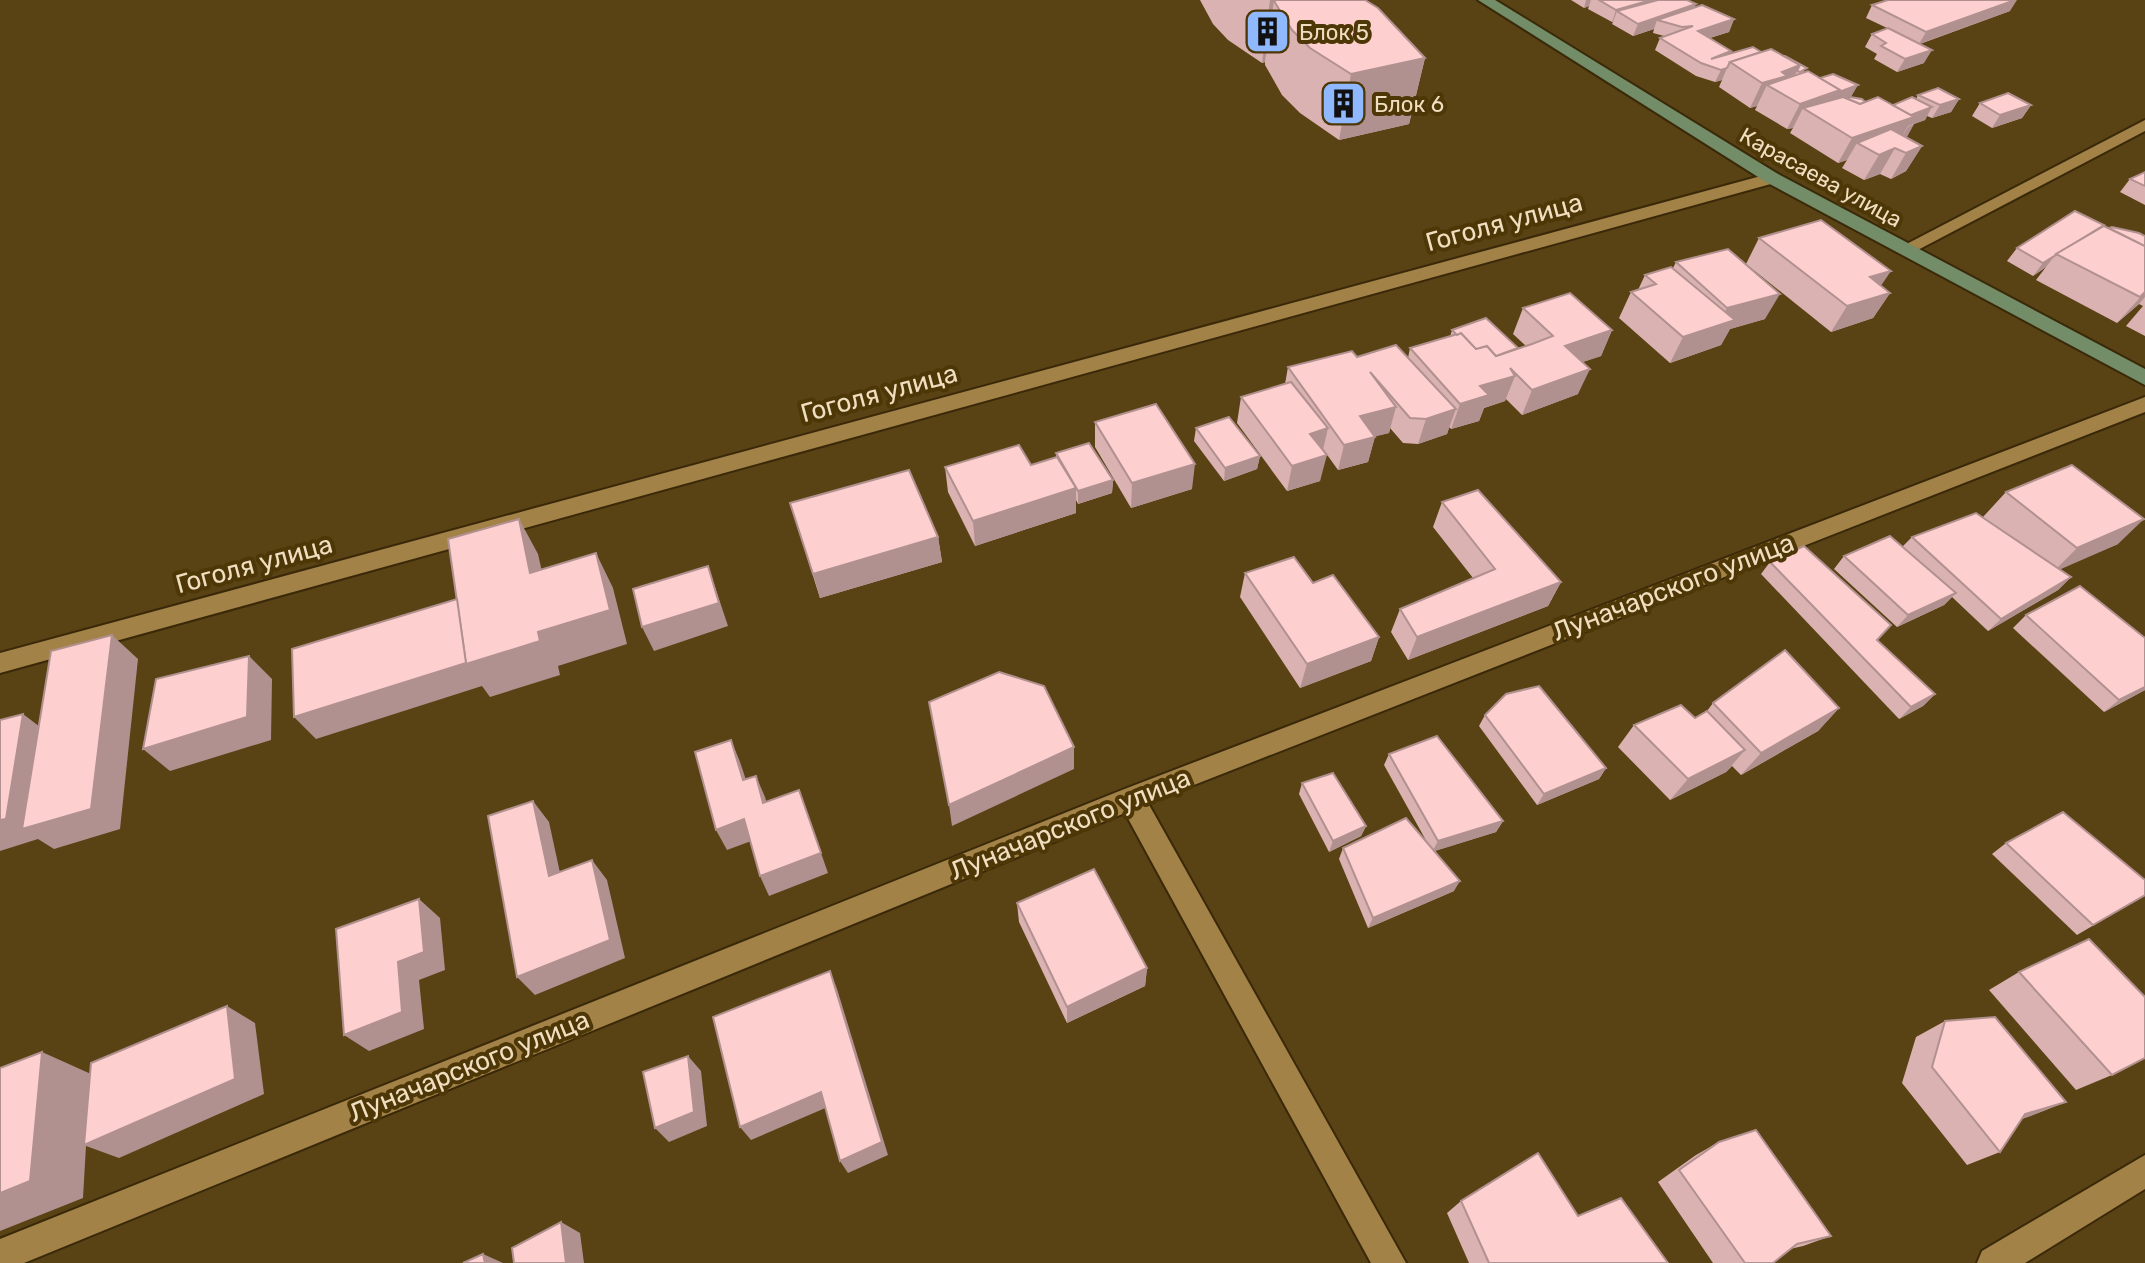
<svg xmlns="http://www.w3.org/2000/svg" width="2145" height="1263" font-family="Rubik,sans-serif">
	<style>
		.lines { fill: none; stroke-linecap: round; stroke-linejoin: round }
		.street-casing { stroke: #3a2909; stroke-width: 4 }
		.secondary-casing { stroke: #3a2909; stroke-width: 4 }
		.street { fill: #a38248; fill-rule: evenodd }
		.secondary { fill: #728d67; fill-rule: evenodd }
		.wall { fill: #dab2b1 }
		.shaded-wall { fill: #b19190 }
		.building { fill: #fdcfce; stroke: #b19190; stroke-width: 2 }
		.labels { text-anchor: middle; stroke-width: 8; stroke-linejoin: round; paint-order: stroke }
		.far-poi-label { font-size: 22px; fill: #f0dec1; stroke: #4e3706; text-anchor: start }
		.far-street-label { font-size: 22px; fill: #f0dec1; stroke: #4e3706 }
		.street-label { font-size: 26px; fill: #f0dec1; stroke: #4e3706 }
	</style>
	<rect width="100%" height="100%" fill="#594214"/>
	<g class="lines">
		<defs>
			<g id="street">
				<path d="M2145 120V131L1912 253H1900L1897 249Z"/>
				<path d="M1772 173 1778 174V182L0 673V653Z"/>
				<path d="M2145 397V412L1148 803 1406 1263H1371L1125 813 24 1263H0V1239L1122 790Z"/>
				<path d="M2145 1155V1189L2025 1263H1977L1982 1251Z"/>
			</g>
			<path id="secondary" d="M1478 0H1495L1778 174 2145 369V385L1766 182Z"/>
		</defs>
		<use href="#street" class="street-casing"/>
		<use href="#secondary" class="secondary-casing"/>
		<use href="#street" class="street"/>
		<use href="#secondary" class="secondary"/>
	</g>
	<g class="wall">
		<path d="M1200 0H1365L1425 58 1409 124 1339 140 1300 113 1282 95 1265 65V62L1262 63 1228 40 1213 24Z"/>
		<path d="M1571 0H1687L1695 7 1734 19 1729 32 1710 38 1729 54 1761 52 1805 72 1851 97 1865 102 1893 105 1916 99 1918 95 1959 99 1951 112 1932 118 1927 116 1925 120 1914 124 1906 137 1922 146 1906 171 1891 179 1880 174 1864 180 1842 168 1847 160 1838 163 1790 133 1793 128 1787 129 1755 110 1757 106 1750 108 1719 87 1722 80 1715 82 1696 76 1655 50 1660 38 1664 36 1653 33 1654 29 1633 36 1612 24 1613 22H1612L1588 9 1589 6 1584 8Z"/>
		<path d="M1872 5 2010 11 1920 44 1924 63 1897 72 1874 59 1877 54 1865 47 1872 34 1887 28 1866 18Z"/>
		<path d="M1980 103 2031 105 2022 118 1992 128 1972 116Z"/>
		<path d="M2145 172V205L2120 192 2130 179Z"/>
		<path d="M2103 226 2109 228 2145 236V336L2126 326 2143 306 2139 304 2117 323 2036 280 2046 267 2033 276 2007 261 2017 248Z"/>
		<path d="M1759 238 1881 286 1890 293 1873 318 1831 332 1746 264Z"/>
		<path d="M1676 262 1765 319 1730 329 1721 345 1670 363 1619 318 1631 292 1638 290 1645 275 1673 268Z"/>
		<path d="M1523 308 1612 330 1601 356 1582 362 1578 394 1522 415 1506 399 1505 401 1484 408 1479 421 1451 429 1449 427 1447 434 1418 444 1403 443 1390 428 1389 433 1375 436 1368 462 1338 470 1323 449 1320 481 1287 491 1237 423 1241 397 1285 384 1288 367 1357 357 1408 358 1410 348 1450 337 1452 330 1518 348 1526 346 1513 334Z"/>
		<path d="M1095 422 1192 489 1131 508 1095 447Z"/>
		<path d="M1196 428 1260 456 1257 469 1224 481 1194 441Z"/>
		<path d="M1056 453 1113 480 1112 493 1078 504 1076 500V513L975 546 948 492 945 467 1031 465 1056 457Z"/>
		<path d="M2006 492 2118 544 2059 569 2071 577 2058 590 1988 631 1952 597 1944 605 1897 627 1834 569 1844 556 1902 547 1912 537 1989 522 1983 517Z"/>
		<path d="M1442 502 1561 582 1548 606 1408 660 1391 632 1400 609 1473 578 1433 527Z"/>
		<path d="M790 503 938 537 942 562 820 598Z"/>
		<path d="M1770 562 1877 640 1935 694 1923 706 1899 719 1761 574Z"/>
		<path d="M1245 573 1313 583 1379 637 1371 661 1300 688 1240 597Z"/>
		<path d="M2026 615 2145 638V690L2104 712 2013 628Z"/>
		<path d="M1713 703 1839 708 1818 731 1741 775 1732 766 1726 772 1670 800 1618 747 1634 725 1695 718 1707 711Z"/>
		<path d="M1485 715 1606 768 1599 779 1537 805 1479 726Z"/>
		<path d="M1389 754 1503 821 1496 832 1434 851 1454 891 1368 928 1339 859 1343 848 1428 844 1384 765Z"/>
		<path d="M1302 783 1366 826 1361 836 1329 852 1299 794Z"/>
		<path d="M2006 843 2145 895 2077 935 1992 854Z"/>
		<path d="M1017 903 1147 968 1145 986 1067 1023 1019 922Z"/>
		<path d="M2019 972 2112 1075 2076 1090 1989 990Z"/>
		<path d="M1945 1021 2066 1102 2022 1119 2000 1152 1967 1165 1902 1083 1916 1037Z"/>
		<path d="M1719 1142 1831 1236 1803 1246 1790 1249 1773 1263H1713L1658 1182 1696 1155Z"/>
		<path d="M1461 1201 1578 1216 1668 1263H1469L1447 1213Z"/>
	</g>
	<g class="shaded-wall">
		<path d="M1270 0H1337L1274 1 1265 62 1262 63Z"/>
		<path d="M1586 0H1591L1589 6 1584 8Z"/>
		<path d="M1646 0H1657L1617 11 1613 22H1612L1616 10Z"/>
		<path d="M2015 0H2017L2010 11 1919 44 1926 32Z"/>
		<path d="M1696 4 1691 17 1657 20 1654 29 1633 36 1638 24Z"/>
		<path d="M1734 19 1729 32 1692 43 1698 31Z"/>
		<path d="M1932 50 1924 63 1897 72 1905 59Z"/>
		<path d="M1425 58 1409 124 1339 140 1351 74Z"/>
		<path d="M1800 65 1788 89 1767 85 1757 106 1750 108 1762 83 1782 72Z"/>
		<path d="M1727 68 1722 80 1715 82 1721 70Z"/>
		<path d="M1858 85 1851 97 1803 108 1793 128 1787 129 1800 104Z"/>
		<path d="M1959 99 1951 112 1932 118 1940 105Z"/>
		<path d="M2031 105 2022 118 1992 128 2000 115Z"/>
		<path d="M1932 107 1925 120 1908 126 1899 142 1857 143 1847 160 1838 163 1852 138Z"/>
		<path d="M1914 124 1907 137 1900 140 1908 127Z"/>
		<path d="M1922 146 1906 171 1891 179 1906 153Z"/>
		<path d="M1895 148 1880 174 1864 180 1879 155Z"/>
		<path d="M2056 254 2046 267 2033 276 2043 263Z"/>
		<path d="M1891 271 1874 296 1870 277Z"/>
		<path d="M2145 292V297L2139 304 2117 323Z"/>
		<path d="M1890 293 1873 318 1831 332 1847 306Z"/>
		<path d="M1780 294 1765 319 1730 329 1721 345 1670 363 1683 337 1717 326 1727 308Z"/>
		<path d="M1612 330 1601 356 1554 372 1565 346Z"/>
		<path d="M1590 369 1578 394 1522 415 1532 390Z"/>
		<path d="M1515 376 1505 401 1484 408 1479 421 1451 429 1460 404 1480 386Z"/>
		<path d="M1396 407 1389 433 1354 442 1360 416Z"/>
		<path d="M1456 409 1447 434 1418 444 1426 419Z"/>
		<path d="M1328 428 1322 454 1310 434Z"/>
		<path d="M1375 437 1368 462 1338 470 1344 445Z"/>
		<path d="M1327 455 1320 481 1287 491 1292 466Z"/>
		<path d="M1260 456 1257 469 1224 481 1225 468Z"/>
		<path d="M1195 464 1192 489 1131 508 1132 483Z"/>
		<path d="M1113 480 1112 493 1078 504V491Z"/>
		<path d="M1076 488V513L975 546 973 521Z"/>
		<path d="M519 519 538 554 550 608 530 573Z"/>
		<path d="M2144 519 2118 544 2052 573 2077 548Z"/>
		<path d="M938 537 942 562 820 598 813 574Z"/>
		<path d="M596 553 613 588 627 644 558 666 560 675 490 697 482 686 316 739 294 717 538 632Z"/>
		<path d="M708 566 728 626 654 651 642 627Z"/>
		<path d="M2071 577 2058 590 1988 631 2001 619Z"/>
		<path d="M1561 582 1548 606 1408 660 1417 637Z"/>
		<path d="M1956 593 1944 605 1897 627 1908 615Z"/>
		<path d="M112 635 138 659 120 829 54 849 38 839 0 851V820L23 714 52 736Z"/>
		<path d="M1379 637 1371 661 1300 688 1307 664Z"/>
		<path d="M249 656 272 679 271 740 170 771 143 749Z"/>
		<path d="M2145 687V690L2104 712 2119 700Z"/>
		<path d="M1935 694 1923 706 1899 719 1911 707Z"/>
		<path d="M1839 708 1818 731 1741 775 1761 753Z"/>
		<path d="M731 740 740 762 753 801 743 780Z"/>
		<path d="M1074 747V769L952 826 949 805Z"/>
		<path d="M1745 750 1726 772 1670 800 1688 779Z"/>
		<path d="M1606 768 1599 779 1537 805 1544 794Z"/>
		<path d="M756 776 765 797 773 824 763 803Z"/>
		<path d="M799 790 828 873 769 896 760 876Z"/>
		<path d="M533 801 549 822 565 896 549 876Z"/>
		<path d="M744 819 754 840 727 850 716 830Z"/>
		<path d="M1503 821 1496 832 1432 852 1438 841Z"/>
		<path d="M1366 826 1361 836 1329 852 1333 841Z"/>
		<path d="M592 860 607 880 625 958 535 995 517 977Z"/>
		<path d="M1460 881 1454 891 1368 928 1373 918Z"/>
		<path d="M419 899 440 918 445 970 419 980 424 1029 369 1051 344 1035 398 962Z"/>
		<path d="M1147 968 1145 986 1067 1023V1007Z"/>
		<path d="M830 971 837 989 888 1155 848 1173 840 1161Z"/>
		<path d="M227 1006 255 1023 264 1094 119 1158 86 1146 83 1198 0 1231V1193L42 1052 91 1074Z"/>
		<path d="M688 1056 701 1071 707 1126 669 1142 655 1128Z"/>
		<path d="M821 1092 830 1106 751 1140 740 1127Z"/>
		<path d="M2066 1102 2031 1116 1992 1128 2025 1114Z"/>
		<path d="M561 1222 580 1233 584 1263H566Z"/>
		<path d="M483 1254 503 1263H485Z"/>
	</g>
	<g class="building">
		<path d="M1276 0H1365L1378 8 1425 58 1351 74 1310 48 1292 30 1274 1Z"/>
		<path d="M1599 0H1651L1616 10Z"/>
		<path d="M1658 0H1687L1696 4 1638 24 1617 11Z"/>
		<path d="M1888 0H2015L1926 32 1872 5Z"/>
		<path d="M1702 5 1734 19 1698 31 1731 51 1711 59 1753 47 1761 52 1730 62 1727 68 1721 70 1701 63 1660 38 1693 26 1682 27 1657 20Z"/>
		<path d="M1888 28 1932 50 1905 59 1881 46 1886 43 1872 34Z"/>
		<path d="M1771 49 1800 65 1782 72 1787 76 1762 83 1730 62Z"/>
		<path d="M1784 56H1785L1807 68 1800 72 1797 71 1800 65Z"/>
		<path d="M1808 71 1840 90 1800 104 1767 85Z"/>
		<path d="M1833 74 1858 85 1839 92 1840 90 1820 78Z"/>
		<path d="M1938 88 1959 99 1940 105 1918 95Z"/>
		<path d="M2008 93 2031 105 2000 115 1980 103Z"/>
		<path d="M1843 97 1860 104 1878 97 1914 117 1852 138 1803 108Z"/>
		<path d="M1850 97 1862 99 1865 102 1860 104 1846 98Z"/>
		<path d="M1912 97 1932 107 1911 115 1893 105Z"/>
		<path d="M1891 129 1922 146 1906 153 1895 148 1879 155 1857 143Z"/>
		<path d="M2145 172V186L2130 179Z"/>
		<path d="M2075 211 2104 225 2043 263 2017 248Z"/>
		<path d="M1821 220 1891 271 1870 277 1890 293 1847 306 1759 238Z"/>
		<path d="M2104 226 2145 246V292L2140 297 2056 254Z"/>
		<path d="M2112 227 2139 233 2145 236V246L2109 228Z"/>
		<path d="M1728 249 1780 294 1727 308 1676 262Z"/>
		<path d="M1671 267 1735 320 1683 337 1631 292 1656 284 1645 275Z"/>
		<path d="M1570 293 1612 330 1565 346 1590 369 1532 390 1510 368 1515 376 1480 386 1489 395 1460 404 1410 348 1461 333 1476 349 1487 346 1496 356 1532 344 1553 336 1523 308Z"/>
		<path d="M1486 318 1518 348 1496 356 1487 346 1476 349 1461 333 1457 335 1452 330Z"/>
		<path d="M1396 345 1456 409 1426 419 1410 418 1370 372 1396 407 1360 416 1375 437 1344 445 1288 367 1352 351 1357 357Z"/>
		<path d="M1291 382 1328 428 1310 434 1327 455 1292 466 1241 397Z"/>
		<path d="M1156 404 1195 464 1132 483 1095 422Z"/>
		<path d="M1229 417 1260 456 1225 468 1196 428Z"/>
		<path d="M1089 443 1113 480 1078 491 1056 453Z"/>
		<path d="M1019 445 1031 465 1057 457 1076 488 973 521 945 467Z"/>
		<path d="M2072 465 2144 519 2077 548 2006 492Z"/>
		<path d="M909 470 938 537 813 574 790 503Z"/>
		<path d="M1478 490 1561 582 1417 637 1400 609 1495 569 1442 502Z"/>
		<path d="M1976 513 2071 577 2001 619 1912 537Z"/>
		<path d="M519 519 530 573 596 553 610 610 538 632 540 641 466 664 448 539Z"/>
		<path d="M1890 536 1956 593 1908 615 1844 556Z"/>
		<path d="M1804 546 1891 625 1877 640 1935 694 1911 707 1770 562Z"/>
		<path d="M1294 557 1313 583 1333 575 1379 637 1307 664 1245 573Z"/>
		<path d="M708 566 719 603 642 627 633 589Z"/>
		<path d="M2080 586 2145 638V687L2119 700 2026 615Z"/>
		<path d="M457 599 466 663 294 717 292 649Z"/>
		<path d="M112 635 91 809 22 829 51 651Z"/>
		<path d="M1785 650 1839 708 1761 753 1713 703Z"/>
		<path d="M249 656 247 717 143 749 156 679Z"/>
		<path d="M999 672 1044 686 1074 747 949 805 929 702Z"/>
		<path d="M1539 686 1606 768 1544 794 1485 715 1506 694Z"/>
		<path d="M1681 705 1695 718 1707 711 1745 750 1688 779 1634 725Z"/>
		<path d="M23 714 6 819 0 820V720Z"/>
		<path d="M1437 736 1503 821 1438 841 1389 754Z"/>
		<path d="M731 740 743 780 756 776 763 803 799 790 821 853 760 876 744 819 716 830 695 752Z"/>
		<path d="M1333 773 1366 826 1333 841 1302 783Z"/>
		<path d="M533 801 549 876 592 860 610 940 517 977 488 816Z"/>
		<path d="M2063 812 2145 880V895L2093 925 2006 843Z"/>
		<path d="M1406 818 1460 881 1373 918 1343 848Z"/>
		<path d="M1094 869 1147 968 1067 1007 1017 903Z"/>
		<path d="M419 899 424 952 398 962 402 1012 344 1035 336 929Z"/>
		<path d="M2089 939 2145 997V1058L2112 1075 2019 972Z"/>
		<path d="M830 971 882 1142 840 1161 821 1092 740 1127 713 1017Z"/>
		<path d="M227 1006 235 1079 84 1145 91 1063Z"/>
		<path d="M1995 1017 2066 1102 2025 1114 2000 1152 1932 1067 1945 1021Z"/>
		<path d="M42 1052 30 1181 0 1193V1068Z"/>
		<path d="M688 1056 694 1112 655 1128 643 1072Z"/>
		<path d="M1756 1130 1831 1236 1797 1244 1773 1263H1745L1679 1170 1719 1142Z"/>
		<path d="M1538 1153 1578 1216 1621 1198 1668 1263H1489L1461 1201Z"/>
		<path d="M561 1222 566 1263H514L512 1248Z"/>
		<path d="M483 1254 485 1263H463Z"/>
	</g>
	<defs>
		<symbol id="building-square" viewBox="-11 -11 22 22"><rect x="-9" y="-9" width="18" height="18" rx="4" fill="#8fb8fd" stroke="#4e3706"/><path d="M-4-6H4V6H1V3H-1V6H-4ZM-2.5-4.3h1.7v1.8h-1.7ZM.8-4.3h1.7v1.8H.8ZM-2.5-1h1.7V.8h-1.7ZM.8-1h1.7V.8H.8Z" fill="#111"/></symbol>
	</defs>
	<g fill-rule="evenodd">
		<use href="#building-square" x="1242" y="6" width="51" height="51"/>
		<use href="#building-square" x="1318" y="78" width="51" height="51"/>
	</g>
	<g class="labels">
		<g class="far-poi-label">
			<text x="1299" y="40">Блок 5</text>
			<text x="1374" y="112">Блок 6</text>
		</g>
		<g class="far-street-label">
			<text transform="translate(1821 177) rotate(29)" y="8">Карасаева улица</text>
		</g>
		<g class="street-label">
			<text transform="translate(1504 222) rotate(-15)" y="9">Гоголя улица</text>
			<text transform="translate(879 393) rotate(-15)" y="9">Гоголя улица</text>
			<text transform="translate(254 564) rotate(-15)" y="9">Гоголя улица</text>
			<text transform="translate(1673 587) rotate(-21)" y="9">Луначарского улица</text>
			<text transform="translate(1070 824) rotate(-22)" y="9">Луначарского улица</text>
			<text transform="translate(469 1066) rotate(-22)" y="9">Луначарского улица</text>
		</g>
	</g>
</svg>
